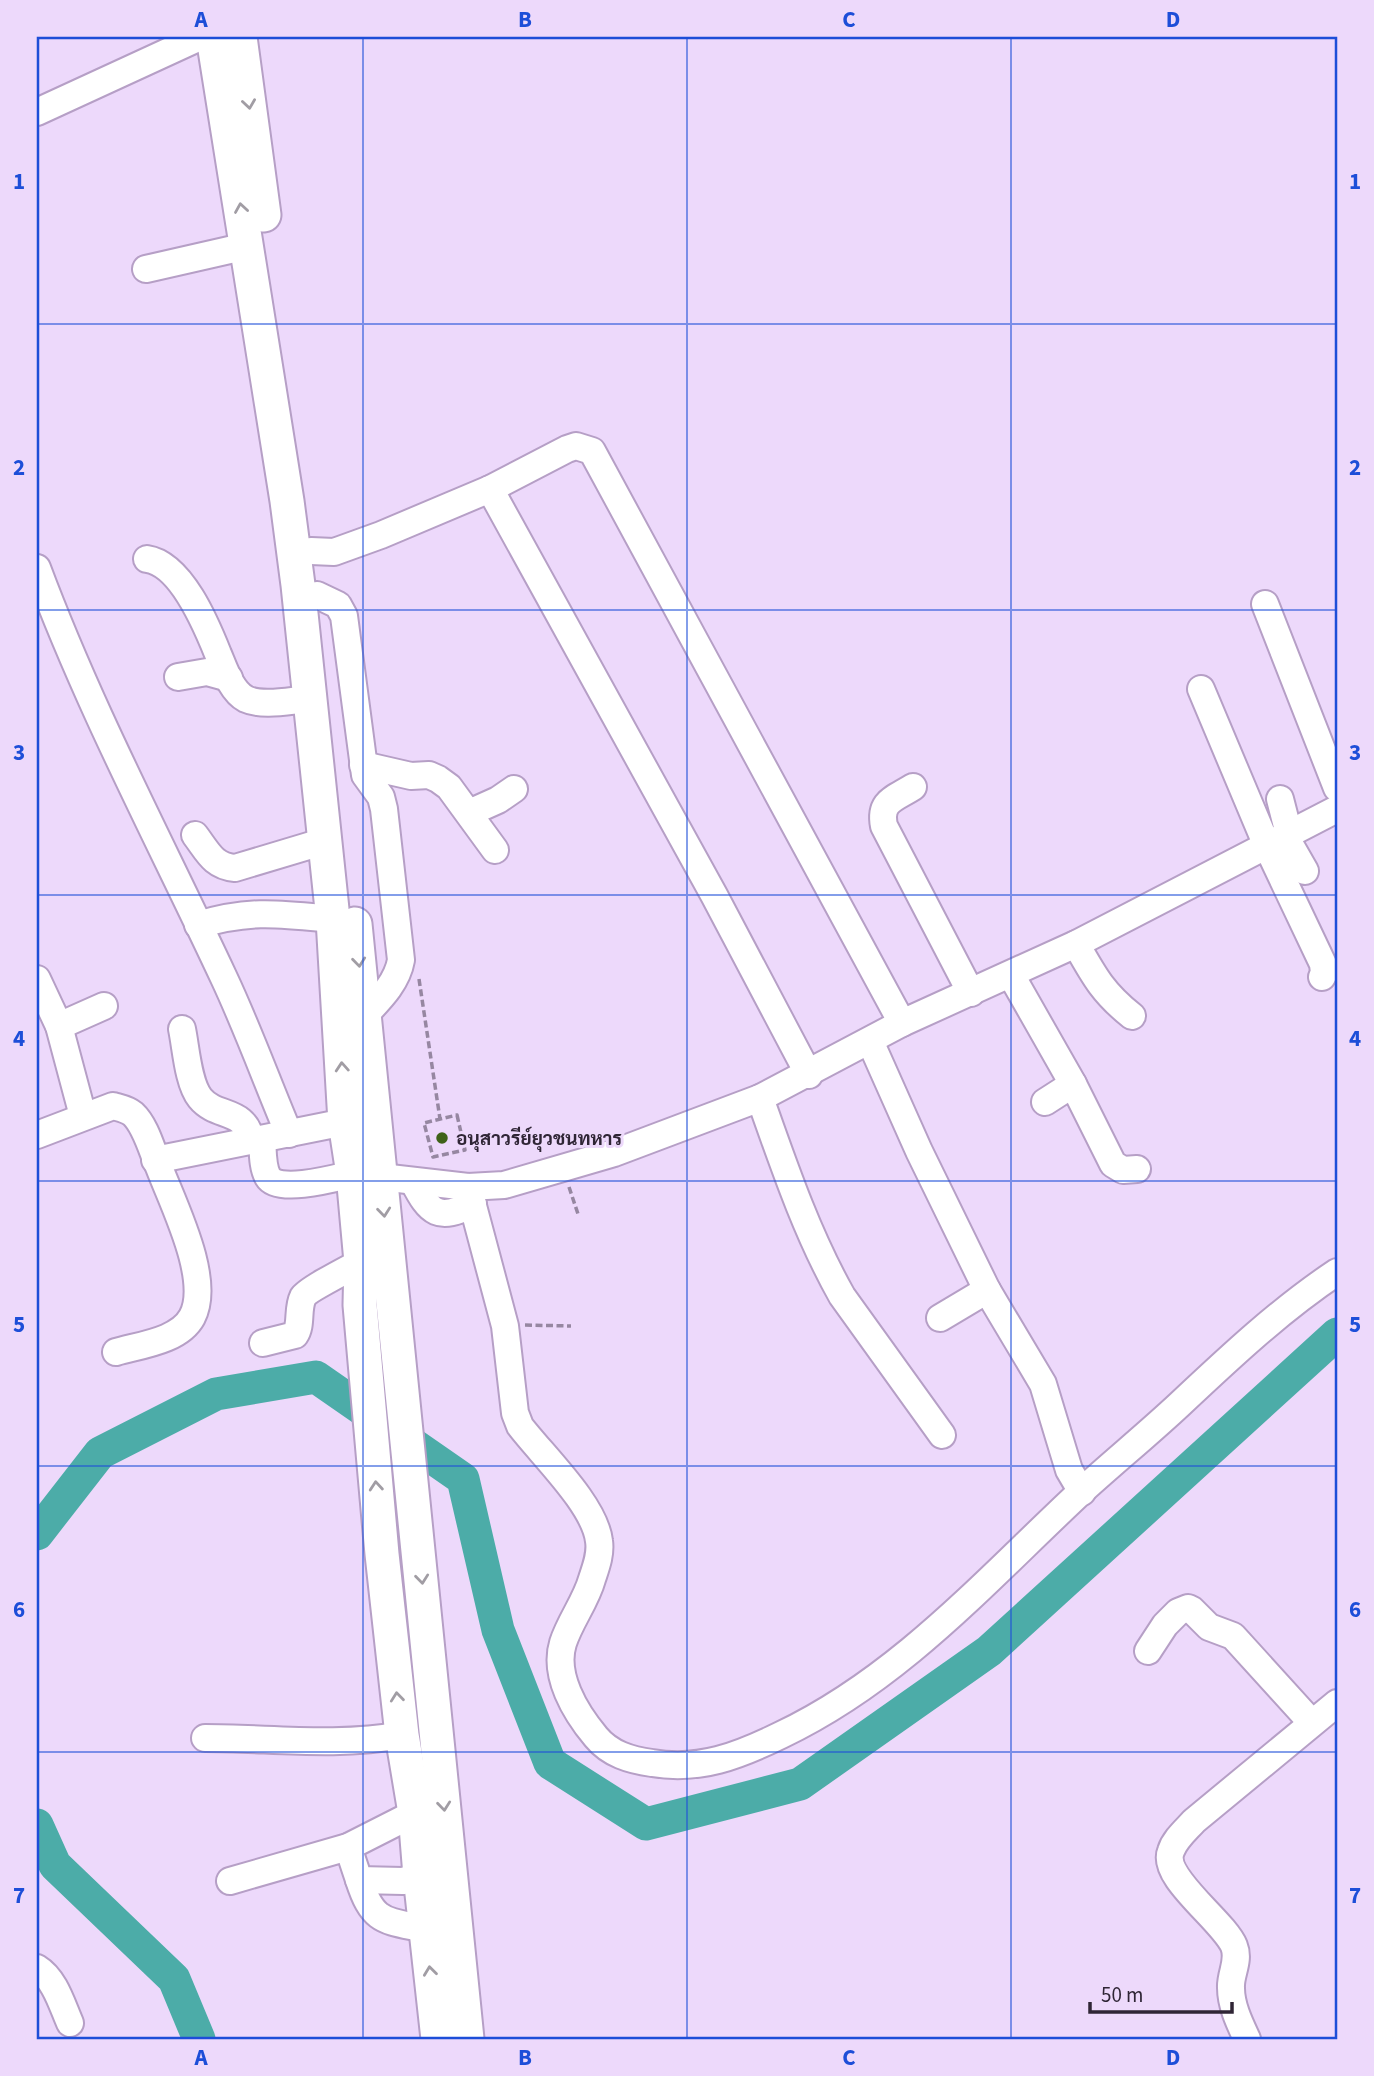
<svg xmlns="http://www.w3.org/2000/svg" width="1374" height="2076" font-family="'Source Sans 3',Sarabun,sans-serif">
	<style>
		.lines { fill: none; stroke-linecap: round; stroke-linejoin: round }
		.river { stroke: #4caca8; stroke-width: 33 }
		.minor-casing { stroke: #b69fc6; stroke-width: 30 }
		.major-casing { stroke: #b69fc6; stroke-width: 37 }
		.path { stroke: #9687a1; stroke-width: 3.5; stroke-dasharray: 7 3.5; stroke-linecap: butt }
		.minor { stroke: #fff; stroke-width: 26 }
		.major { stroke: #fff; stroke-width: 33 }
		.oneway { stroke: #a19da4 }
		.grid { fill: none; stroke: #1d4ed8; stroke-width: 2; stroke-opacity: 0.55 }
		.poi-dot { fill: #3f6219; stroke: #edd9fb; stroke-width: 2.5 }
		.labels { text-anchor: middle; stroke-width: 6; stroke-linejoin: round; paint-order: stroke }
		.poi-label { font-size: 19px; font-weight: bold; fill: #2f2535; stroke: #edd9fb; text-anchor: start }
		.neatline { fill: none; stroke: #1d4ed8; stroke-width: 2.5 }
		.grid-label { font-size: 23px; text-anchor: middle; font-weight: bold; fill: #1d4ed8 }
	</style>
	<rect width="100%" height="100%" fill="#edd9fb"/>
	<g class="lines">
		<g class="river">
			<path d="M37 1534 100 1453 216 1394 316 1377 463 1479 498 1630 550 1763 646 1824 800 1784 989 1651 1337 1334"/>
			<path d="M37 1825 55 1865 174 1979 199 2039"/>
		</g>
		<defs>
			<g id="minor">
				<path d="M37 112 200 37"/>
				<path d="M146 269 247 246"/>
				<path d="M490 489 714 895 809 1075"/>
				<path d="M311 551 334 552 381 535 490 489 567 449 576 446 592 451 902 1023"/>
				<path d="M147 559C181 564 206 624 218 654 224 668 231 691 246 699 263 707 292 700 310 699"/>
				<path d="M37 568C90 710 160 841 224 978 248 1029 267 1082 289 1134"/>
				<path d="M317 595 338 605 344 616 365 775 381 797 384 809 401 960C397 983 379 1000 364 1016"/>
				<path d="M1265 604 1337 788"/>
				<path d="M178 677 207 672 229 678"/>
				<path d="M1201 689 1267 846 1323 964 1324 973 1322 977"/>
				<path d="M363 765 411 776 429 775 438 779 449 787 495 850"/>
				<path d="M913 787C894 799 879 801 884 826L971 993"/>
				<path d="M1280 799 1289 834"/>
				<path d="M469 813 498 800 514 789"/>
				<path d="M195 835C208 852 213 866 235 868L325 841"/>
				<path d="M1285 836 1305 871"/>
				<path d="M198 925C250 909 281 914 333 919"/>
				<path d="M1076 944C1094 976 1103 993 1132 1016"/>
				<path d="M1011 975 1073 1084 1113 1164 1123 1170 1137 1169"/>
				<path d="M37 979 59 1026 83 1116"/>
				<path d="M59 1026 104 1006"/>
				<path d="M182 1029C186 1048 188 1083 200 1098 217 1119 245 1107 251 1141"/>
				<path d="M870 1041 919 1151 987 1290 1043 1384 1069 1470 1082 1492"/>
				<path d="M760 1098C784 1166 807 1234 842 1296L942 1435"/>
				<path d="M1045 1102 1073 1084"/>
				<path d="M37 1135 113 1106C120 1108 127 1109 133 1114 146 1126 152 1151 159 1167 173 1204 212 1280 192 1317 179 1341 140 1345 116 1352"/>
				<path d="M262 1139C263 1150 262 1167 268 1177 278 1194 336 1178 353 1174"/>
				<path d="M155 1160 345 1122"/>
				<path d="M381 1177 468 1187 504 1185 614 1153 760 1098 902 1023 1076 944 1337 809"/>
				<path d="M413 1181C430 1214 438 1221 473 1204"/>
				<path d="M468 1187 505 1326 515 1413 520 1426C542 1455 595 1505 599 1541 601 1554 596 1567 592 1579 586 1601 570 1621 563 1643 553 1675 575 1712 596 1737 610 1754 630 1760 652 1763 700 1771 738 1756 781 1735 901 1678 988 1578 1084 1489 1116 1460 1149 1433 1180 1404 1230 1357 1280 1310 1337 1272"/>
				<path d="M940 1318 987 1290"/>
				<path d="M263 1343 295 1335C302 1325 297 1309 303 1297 307 1290 350 1268 361 1262"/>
				<path d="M1148 1651 1165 1625 1178 1612 1188 1608 1192 1610 1209 1627 1233 1636 1312 1723"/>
				<path d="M205 1738C271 1738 336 1747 402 1735"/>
				<path d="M348 1847 359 1880 403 1881 420 1876"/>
				<path d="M359 1880C373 1923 384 1920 425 1929"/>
				<path d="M230 1881 348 1847 415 1813"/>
				<path d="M37 1968C55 1979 62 2005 70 2023"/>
				<path d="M1247 2039C1240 2024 1231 2006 1231 1988 1230 1974 1240 1961 1234 1946 1223 1920 1160 1877 1171 1851 1175 1839 1186 1830 1194 1821L1337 1703"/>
			</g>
			<g id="major">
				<path d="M213 37 287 501 298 585 333 919 345 1122 353 1174 361 1262 360 1305 382 1554 402 1735 415 1813 420 1876 438 2039"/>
				<path d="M240 37 264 215"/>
				<path d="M355 924 467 2039"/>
			</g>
		</defs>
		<use href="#minor" class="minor-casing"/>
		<use href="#major" class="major-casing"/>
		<g class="path">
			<path d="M419 979 440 1119"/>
			<path d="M457 1115 465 1150 433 1157 424 1123Z"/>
			<path d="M569 1187 578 1214"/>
			<path d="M525 1325 571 1326"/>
		</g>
		<use href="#minor" class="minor"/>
		<use href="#major" class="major"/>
	</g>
	<defs><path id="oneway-chevron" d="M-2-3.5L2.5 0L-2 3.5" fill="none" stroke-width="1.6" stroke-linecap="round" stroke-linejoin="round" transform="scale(1.75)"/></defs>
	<g class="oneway">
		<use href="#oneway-chevron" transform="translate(249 104) rotate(82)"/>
		<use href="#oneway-chevron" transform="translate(241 208) rotate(-99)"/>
		<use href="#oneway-chevron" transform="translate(359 962) rotate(84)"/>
		<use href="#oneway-chevron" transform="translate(342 1067) rotate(-94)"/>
		<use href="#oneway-chevron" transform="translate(384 1212) rotate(84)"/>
		<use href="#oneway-chevron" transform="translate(376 1486) rotate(-95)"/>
		<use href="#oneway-chevron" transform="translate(422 1579) rotate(84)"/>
		<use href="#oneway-chevron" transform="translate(397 1697) rotate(-96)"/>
		<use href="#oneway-chevron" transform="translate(444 1806) rotate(84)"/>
		<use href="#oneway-chevron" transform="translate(430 1971) rotate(-97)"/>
	</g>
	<path class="grid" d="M363 37V2039M687 37V2039M1011 37V2039M37 324H1337M37 610H1337M37 895H1337M37 1181H1337M37 1466H1337M37 1752H1337"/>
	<circle class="poi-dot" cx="442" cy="1138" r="7"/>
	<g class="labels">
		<g class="poi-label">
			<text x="456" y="1145">อนุสาวรีย์ยุวชนทหาร</text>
		</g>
	</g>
	<rect width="1374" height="2076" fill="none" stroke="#edd9fb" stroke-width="77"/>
	<path d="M1090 2002v10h142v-10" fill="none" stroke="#2f2535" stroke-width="3.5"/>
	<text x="1101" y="2002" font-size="21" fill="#2f2535" stroke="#edd9fb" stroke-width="5" paint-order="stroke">50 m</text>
	<rect x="38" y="38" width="1298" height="2000" class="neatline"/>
	<g class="grid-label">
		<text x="201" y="27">A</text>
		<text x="525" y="27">B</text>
		<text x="849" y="27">C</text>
		<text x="1173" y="27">D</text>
		<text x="19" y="189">1</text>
		<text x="1355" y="189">1</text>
		<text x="19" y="475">2</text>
		<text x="1355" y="475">2</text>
		<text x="19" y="760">3</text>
		<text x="1355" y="760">3</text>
		<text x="19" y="1046">4</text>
		<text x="1355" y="1046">4</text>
		<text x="19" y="1332">5</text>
		<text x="1355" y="1332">5</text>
		<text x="19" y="1617">6</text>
		<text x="1355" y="1617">6</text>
		<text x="19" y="1903">7</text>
		<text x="1355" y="1903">7</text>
		<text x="201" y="2065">A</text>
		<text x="525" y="2065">B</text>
		<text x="849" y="2065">C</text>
		<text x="1173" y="2065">D</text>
	</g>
</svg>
